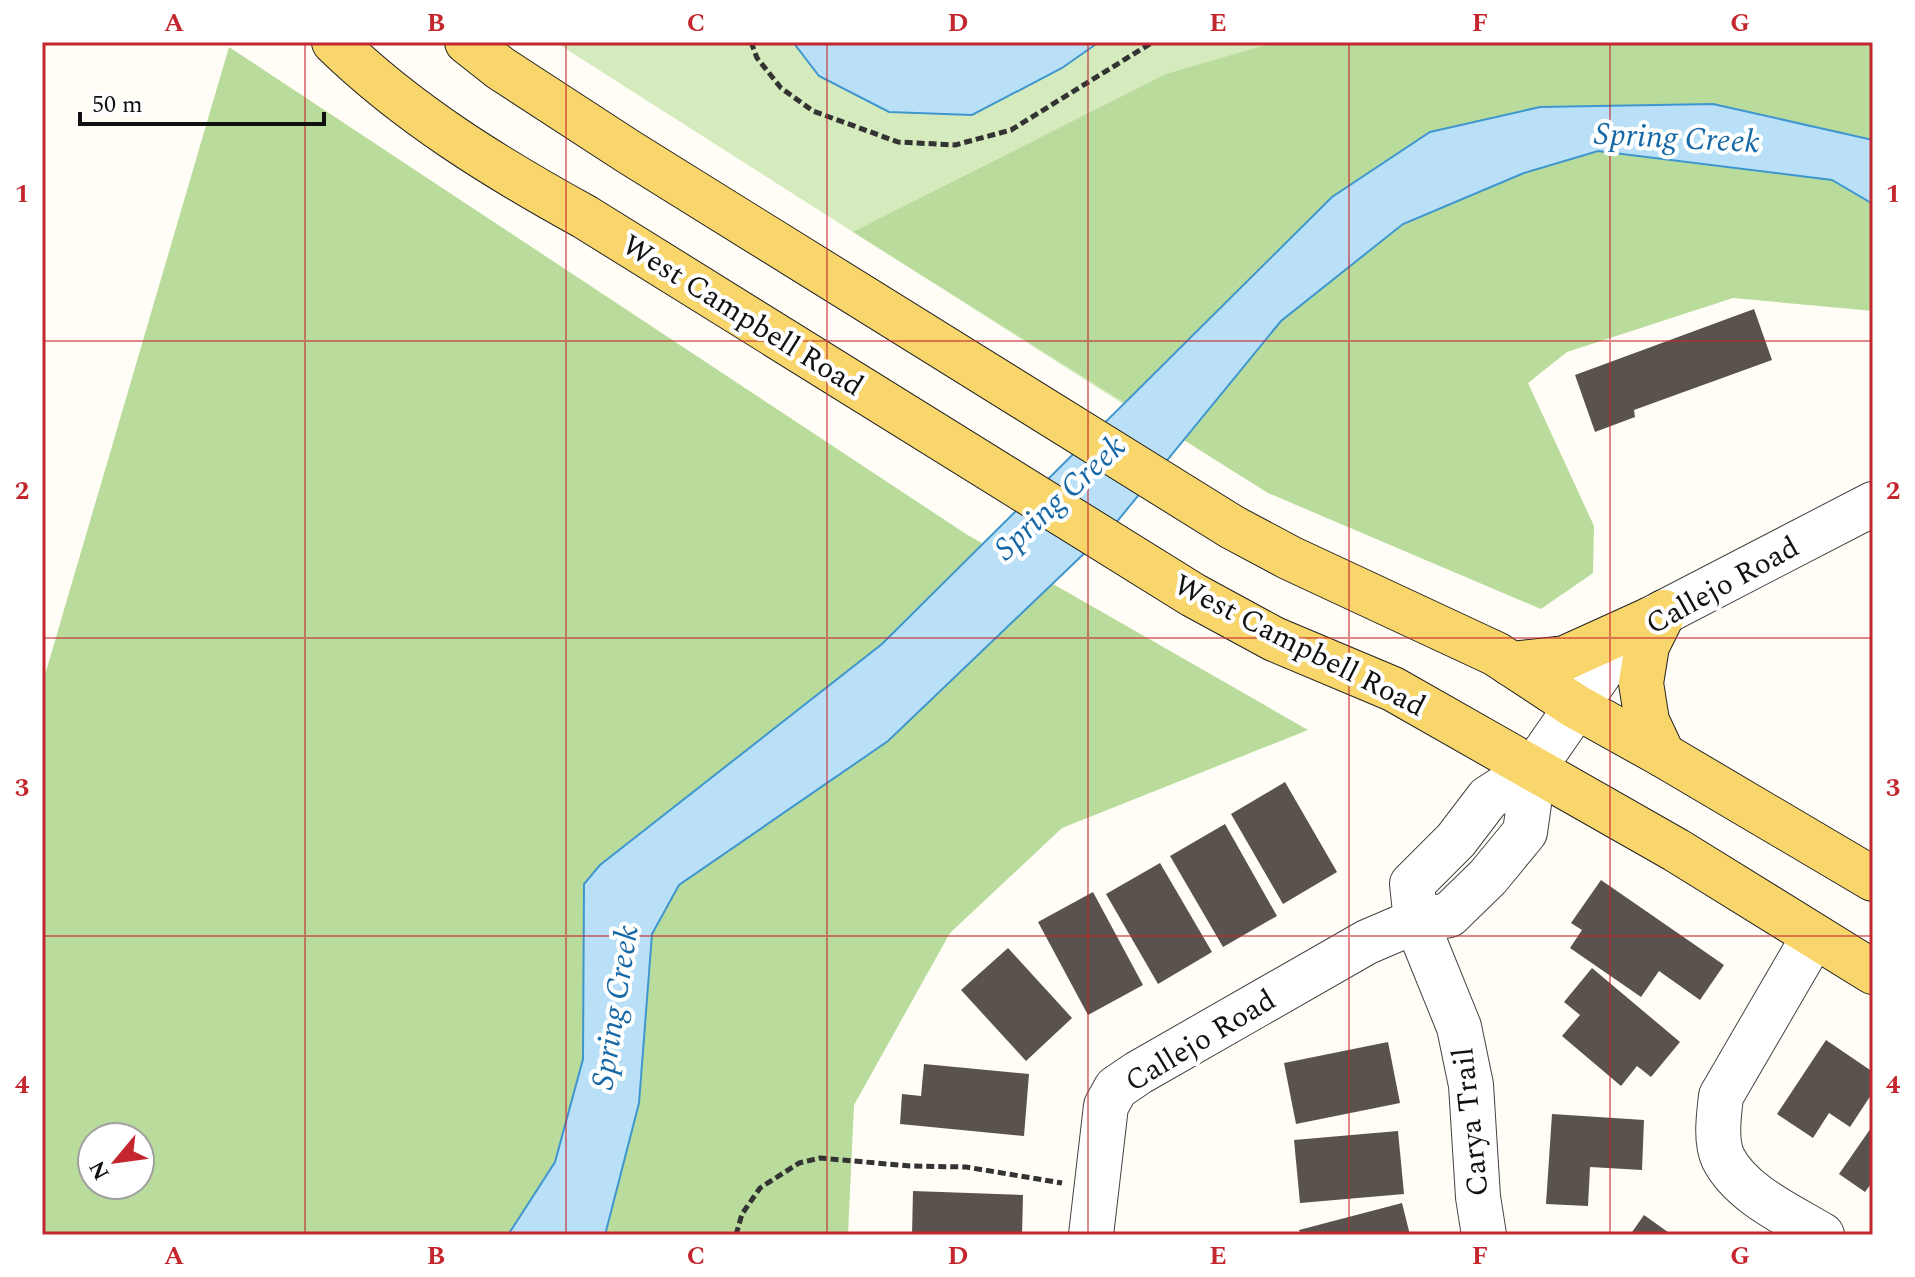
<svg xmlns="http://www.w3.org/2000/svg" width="1915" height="1277" font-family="Spectral,serif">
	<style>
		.green { fill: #d5ebbd }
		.forest { fill: #b9dc9c; fill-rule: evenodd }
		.water { fill: #b9e0f7; stroke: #3f96cf; stroke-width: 2 }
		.building { fill: #5a524d }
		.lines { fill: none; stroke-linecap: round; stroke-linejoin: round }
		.minor-casing { stroke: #444; stroke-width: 46 }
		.major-casing { stroke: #222; stroke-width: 46 }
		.path { stroke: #333; stroke-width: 5; stroke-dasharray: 8 4; stroke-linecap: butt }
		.minor { stroke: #fff; stroke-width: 44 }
		.major { stroke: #f9d66b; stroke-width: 44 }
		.grid { fill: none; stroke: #c4262e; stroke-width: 2; stroke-opacity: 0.55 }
		.labels { text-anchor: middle; stroke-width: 8; stroke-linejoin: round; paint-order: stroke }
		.street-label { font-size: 30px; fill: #111; stroke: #fff }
		.water-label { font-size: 32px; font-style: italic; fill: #1768a6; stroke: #fff }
		.neatline { fill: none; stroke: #c4262e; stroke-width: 3 }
		.grid-label { font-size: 26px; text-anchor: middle; font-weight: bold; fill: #c4262e }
	</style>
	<rect width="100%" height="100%" fill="#fffdf5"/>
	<path class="green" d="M555 42H1873L1145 418Z"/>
	<g class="forest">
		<path d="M1276 42H1873V311L1733 298 1567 352 1528 383 1594 526 1593 573 1541 609 1268 493 853 232 1166 74Z"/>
		<path d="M229 47 966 534 1308 730 1062 828 950 933 854 1105 848 1235H42V685ZM92 1137H140V1185H92Z"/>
	</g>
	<g class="water">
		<path d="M793 42H1099L1062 68 972 115 889 112 819 76Z"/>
		<path d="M1713 104 1873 140V204L1832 180 1598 151 1524 173 1403 224 1281 321 1115 524 888 741 679 885 652 934 639 1103 605 1235H508L555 1162 583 1059 584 884 600 865 882 644 1332 197 1430 132 1540 107Z"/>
	</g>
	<g class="building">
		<path d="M1754 309 1772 360 1634 410 1635 417 1595 432 1575 375Z"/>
		<path d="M1285 782 1337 872 1283 904 1231 814Z"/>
		<path d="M1225 824 1277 916 1223 947 1170 856Z"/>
		<path d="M1160 863 1212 952 1158 984 1106 894Z"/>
		<path d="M1601 880 1724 965 1700 1000 1659 971 1641 997 1570 948 1582 930 1571 923Z"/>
		<path d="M1093 892 1143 985 1088 1015 1038 922Z"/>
		<path d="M1008 948 1072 1018 1026 1061 961 990Z"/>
		<path d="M1592 968 1680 1042 1651 1077 1637 1066 1621 1086 1562 1036 1580 1015 1564 1002Z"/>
		<path d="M1826 1040 1873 1072V1092L1850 1127 1829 1113 1813 1138 1777 1114Z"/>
		<path d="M1388 1042 1400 1103 1296 1124 1284 1063Z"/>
		<path d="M924 1064 1029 1074 1024 1136 900 1124 902 1094 921 1096Z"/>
		<path d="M1552 1114 1644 1120 1642 1170 1590 1167 1588 1206 1546 1204Z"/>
		<path d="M1873 1125V1181L1865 1192 1839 1174Z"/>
		<path d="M1398 1131 1404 1194 1300 1203 1294 1140Z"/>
		<path d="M913 1191 1023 1195 1022 1235H912Z"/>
		<path d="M1402 1203 1410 1235H1301L1299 1230Z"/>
		<path d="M1644 1215 1672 1235H1630Z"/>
	</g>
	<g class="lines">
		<defs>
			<g id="minor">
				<path d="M1814 936 1721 1096C1719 1115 1715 1140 1723 1158 1741 1194 1789 1215 1822 1235"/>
				<path d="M1091 1235 1106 1106 1116 1088 1138 1073 1367 942 1416 921 1449 915 1488 877 1525 832 1534 768"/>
				<path d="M1484 1235 1478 1197 1471 1085 1459 1027 1416 921 1412 884 1456 840 1488 798 1534 768 1615 651 1651 619 1873 504"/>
			</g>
			<g id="major">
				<path d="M334 42C408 114 496 168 585 217L1193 595 1274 639 1393 689 1676 850 1873 972"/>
				<path d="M467 42 500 68 629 152 1232 527 1290 558 1496 654 1575 706 1663 755 1873 879"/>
				<path d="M1511 664 1565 658 1651 619"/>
				<path d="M1663 755 1647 721 1641 683 1647 646 1664 612"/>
			</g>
		</defs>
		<use href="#minor" class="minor-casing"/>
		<use href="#major" class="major-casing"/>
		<g class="path">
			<path d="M751 42 757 58 781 88 813 111 898 142 955 145 1011 130 1153 42"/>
			<path d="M736 1235 742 1214 760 1188 799 1163 820 1158 910 1166 966 1167 1062 1183"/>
		</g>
		<use href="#minor" class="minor"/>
		<use href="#major" class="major"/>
	</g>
	<path class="grid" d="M305 42V1235M566 42V1235M827 42V1235M1088 42V1235M1349 42V1235M1610 42V1235M42 341H1873M42 638H1873M42 936H1873"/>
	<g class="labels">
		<g class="street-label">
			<text transform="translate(743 315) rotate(32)" y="10">West Campbell Road</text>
			<text transform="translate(1722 585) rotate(-29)" y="10">Callejo Road</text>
			<text transform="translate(1300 645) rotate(27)" y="10">West Campbell Road</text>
			<text transform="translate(1200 1040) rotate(-31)" y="10">Callejo Road</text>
			<text transform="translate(1470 1122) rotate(-96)" y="10">Carya Trail</text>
		</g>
		<g class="water-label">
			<text transform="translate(1677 137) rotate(3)" y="11">Spring Creek</text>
			<text transform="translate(1059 497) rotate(-43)" y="11">Spring Creek</text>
			<text transform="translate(614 1007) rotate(-81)" y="11">Spring Creek</text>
		</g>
	</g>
	<rect width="1915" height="1277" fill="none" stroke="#ffffff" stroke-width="88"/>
	<g transform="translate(116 1161) rotate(241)"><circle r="38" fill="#ffffff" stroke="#a0a0a0" stroke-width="2"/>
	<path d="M0-6L14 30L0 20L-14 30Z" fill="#c4262e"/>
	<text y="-12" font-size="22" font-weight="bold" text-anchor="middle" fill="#111111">N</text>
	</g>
	<path d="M80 112v12h244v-12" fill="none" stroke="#111111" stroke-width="4"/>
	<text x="92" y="112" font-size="24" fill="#111111" stroke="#ffffff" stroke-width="6" paint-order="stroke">50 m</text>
	<rect x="44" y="44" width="1827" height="1189" class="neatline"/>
	<g class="grid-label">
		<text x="174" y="31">A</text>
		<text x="436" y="31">B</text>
		<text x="696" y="31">C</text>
		<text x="958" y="31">D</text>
		<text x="1218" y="31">E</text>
		<text x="1480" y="31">F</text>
		<text x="1740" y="31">G</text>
		<text x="22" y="202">1</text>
		<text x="1893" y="202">1</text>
		<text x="22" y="499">2</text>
		<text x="1893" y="499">2</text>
		<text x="22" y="796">3</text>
		<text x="1893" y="796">3</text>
		<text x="22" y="1093">4</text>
		<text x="1893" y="1093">4</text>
		<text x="174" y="1264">A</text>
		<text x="436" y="1264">B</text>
		<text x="696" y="1264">C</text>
		<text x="958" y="1264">D</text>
		<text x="1218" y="1264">E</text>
		<text x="1480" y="1264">F</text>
		<text x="1740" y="1264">G</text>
	</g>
</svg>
